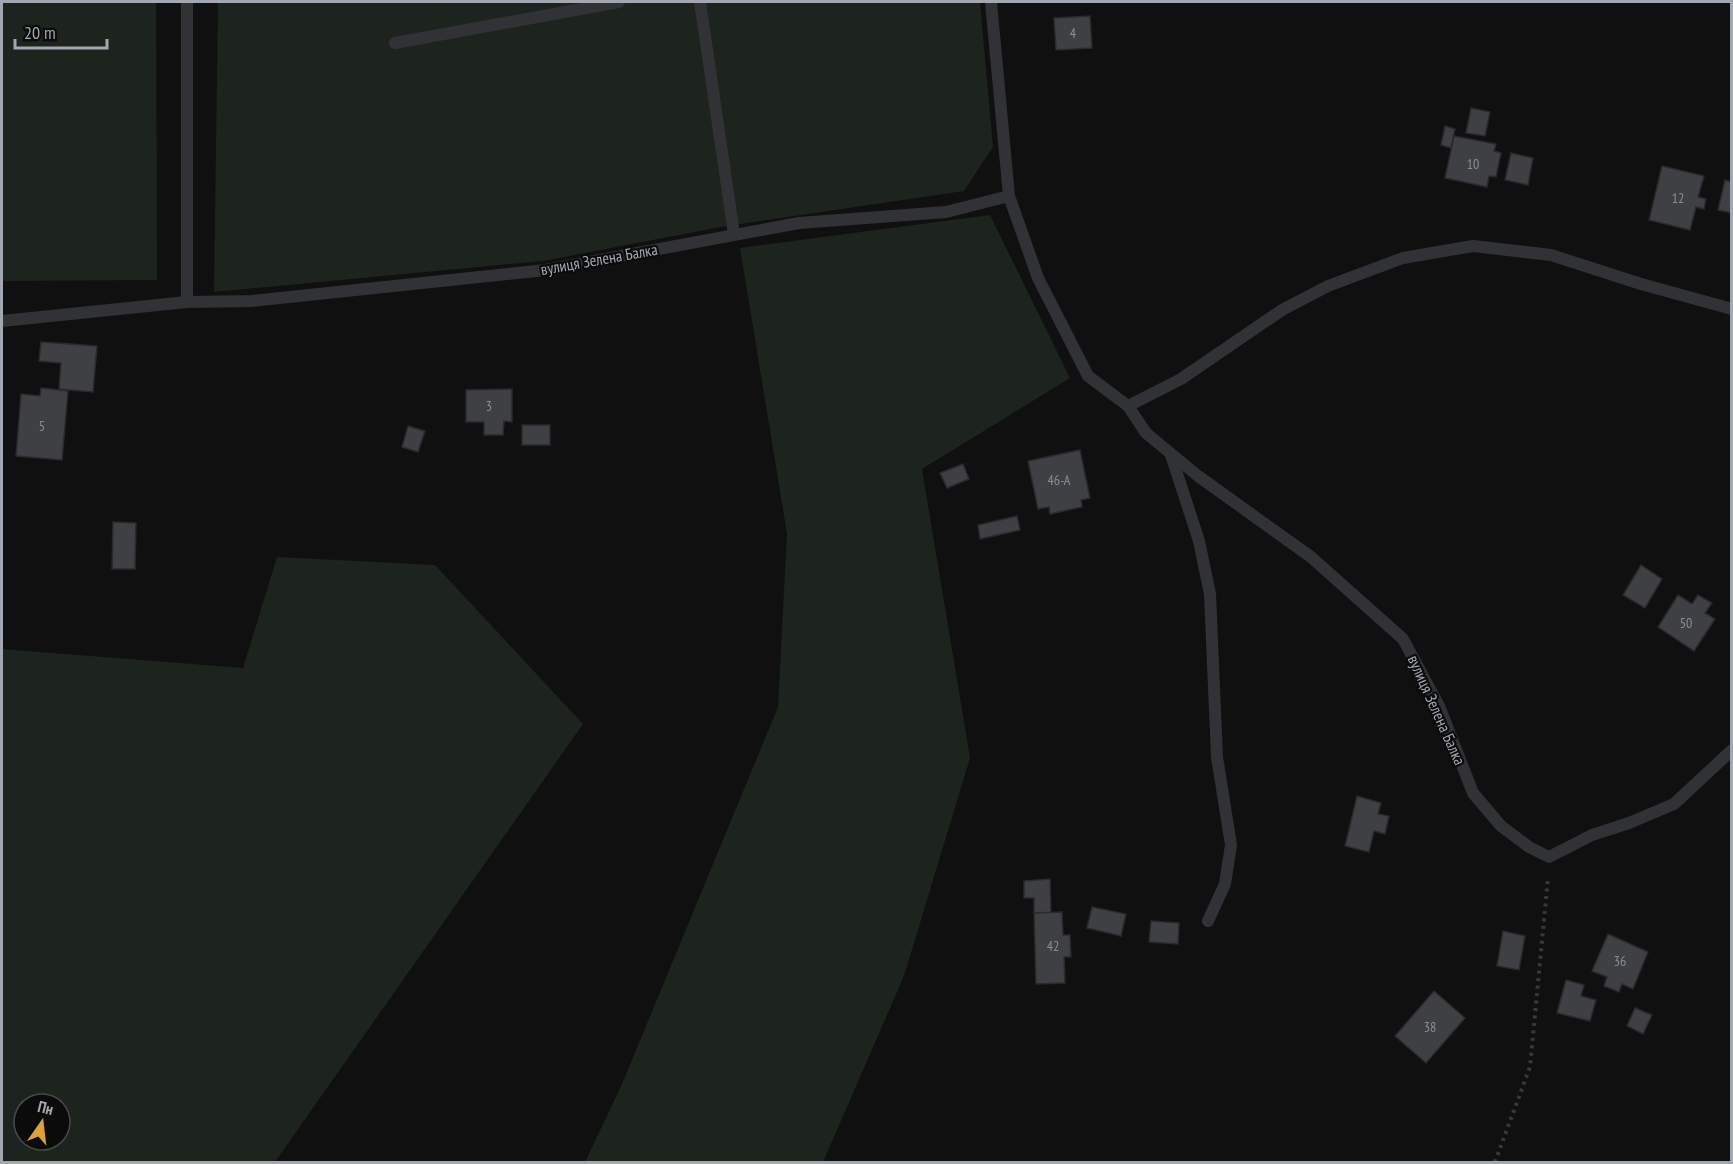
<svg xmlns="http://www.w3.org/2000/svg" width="1733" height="1164" font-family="'PT Sans Narrow',sans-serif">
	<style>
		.green { fill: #1d231d; fill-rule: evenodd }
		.building { fill: #3f4044; stroke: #2a2a2d; stroke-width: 1.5 }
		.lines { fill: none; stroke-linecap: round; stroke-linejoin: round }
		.path { stroke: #37393c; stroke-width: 4; stroke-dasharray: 3 4.5; stroke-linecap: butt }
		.lane { stroke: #313235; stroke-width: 12 }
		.labels { text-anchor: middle; stroke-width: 4.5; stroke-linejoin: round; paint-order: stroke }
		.number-label { font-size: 14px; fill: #898d95 }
		.street-label { font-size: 16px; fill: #a2a7b0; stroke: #0b0b0c }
	</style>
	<rect width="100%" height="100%" fill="#101011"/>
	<g class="green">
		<path d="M2 2H156L157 280 2 281Z"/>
		<path d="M218 2H980L993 147 964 191 726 226 543 261 214 292Z"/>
		<path d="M990 215 1070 378 922 469 970 758 904 976 823 1162H585L622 1084 778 707 787 534 740 248Z"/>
		<path d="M277 557 435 565 583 724 275 1162H2V649L243 668ZM24 1104H60V1140H24Z"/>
	</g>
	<g class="building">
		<path d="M1090 16 1092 48 1056 50 1054 18Z"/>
		<path d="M1471 108 1490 112 1485 136 1466 133Z"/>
		<path d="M1445 126 1455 129 1451 148 1441 145Z"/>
		<path d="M1454 136 1496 144 1494 151 1501 153 1496 177 1489 176 1487 187 1445 178Z"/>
		<path d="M1511 153 1533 158 1528 185 1505 180Z"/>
		<path d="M1662 166 1704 176 1698 197 1706 199 1704 209 1696 207 1690 230 1649 220Z"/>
		<path d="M1725 180 1732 182V213L1718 210Z"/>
		<path d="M41 342 97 346 93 392 59 389 61 363 39 361Z"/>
		<path d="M41 388 68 391 62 460 16 456 21 394 40 396Z"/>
		<path d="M512 389V422L504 421 503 435H484V422H466V390Z"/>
		<rect x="522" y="425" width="28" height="20"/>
		<path d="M408 426 425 431 418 452 402 447Z"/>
		<path d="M1080 450 1090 498 1081 500 1082 507 1050 514 1049 507 1038 509 1028 461Z"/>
		<path d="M963 464 969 479 947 488 940 473Z"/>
		<path d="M1017 516 1020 530 980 539 978 525Z"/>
		<path d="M113 522 136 523 135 569H112Z"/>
		<path d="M1641 565 1662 579 1645 608 1623 595Z"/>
		<path d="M1678 595 1692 604 1698 595 1712 603 1705 613 1715 619 1694 651 1658 627Z"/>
		<path d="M1357 796 1381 803 1378 814 1389 816 1385 834 1374 831 1369 852 1345 846Z"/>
		<path d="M1050 879 1051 913H1034V898H1024V881Z"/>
		<path d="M1092 907 1126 914 1121 936 1087 928Z"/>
		<path d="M1062 912 1063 935H1070L1071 957H1064L1065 983 1036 984 1034 913Z"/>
		<path d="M1151 921 1179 923 1178 944 1149 942Z"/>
		<path d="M1503 931 1525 936 1519 970 1497 966Z"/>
		<path d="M1608 934 1648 952 1633 989 1622 984 1619 992 1604 986 1607 977 1592 971Z"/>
		<path d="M1566 980 1584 985 1581 996 1596 1000 1590 1021 1557 1013Z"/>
		<path d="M1434 991 1465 1018 1426 1063 1395 1036Z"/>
		<path d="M1635 1008 1652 1015 1643 1034 1627 1026Z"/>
	</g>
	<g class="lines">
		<path class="path" d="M1495 1162 1530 1067 1548 878"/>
		<g class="lane">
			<path d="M700 2 734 234"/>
			<path d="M991 2 1009 196 1038 278 1088 376 1128 406 1146 433 1198 476 1311 557 1403 639 1439 706 1473 793 1501 826 1529 847 1549 857 1592 835 1629 823 1674 804 1732 750"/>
			<path d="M395 43 619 2"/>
			<path d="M187 302V2"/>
			<path d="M2 321 187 302 252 301 546 270 799 223 946 212 1009 196"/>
			<path d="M1128 406 1181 379 1282 310 1328 286 1403 258 1473 246 1551 255 1641 284 1732 309"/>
			<path d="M1171 455 1199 541 1210 594 1217 757 1231 845 1225 884 1208 921"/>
		</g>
	</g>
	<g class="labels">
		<g class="number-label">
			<text x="1073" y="38">4</text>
			<text x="1473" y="169">10</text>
			<text x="1678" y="203">12</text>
			<text x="489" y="411">3</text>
			<text x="42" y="431">5</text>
			<text x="1059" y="485">46-А</text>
			<text x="1686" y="628">50</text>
			<text x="1053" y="951">42</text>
			<text x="1620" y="966">36</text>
			<text x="1430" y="1032">38</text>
		</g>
		<g class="street-label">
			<text transform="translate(599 259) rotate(-10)" y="6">вулиця Зелена Балка</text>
			<text transform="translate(1437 710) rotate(66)" y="6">вулиця Зелена Балка</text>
		</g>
	</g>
	<rect width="1733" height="1164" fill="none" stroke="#a2a7b0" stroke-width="6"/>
	<g transform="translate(42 1122) rotate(14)"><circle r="28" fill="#0b0b0c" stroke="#47494e" stroke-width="1.5"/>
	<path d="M0-4.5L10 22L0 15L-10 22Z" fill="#e0a039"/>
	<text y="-9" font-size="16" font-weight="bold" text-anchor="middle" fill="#a2a7b0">Пн</text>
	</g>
	<path d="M15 39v9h92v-9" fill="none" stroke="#a2a7b0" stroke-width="3"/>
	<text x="24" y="39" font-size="18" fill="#a2a7b0" stroke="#0b0b0c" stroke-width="4.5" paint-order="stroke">20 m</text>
</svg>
